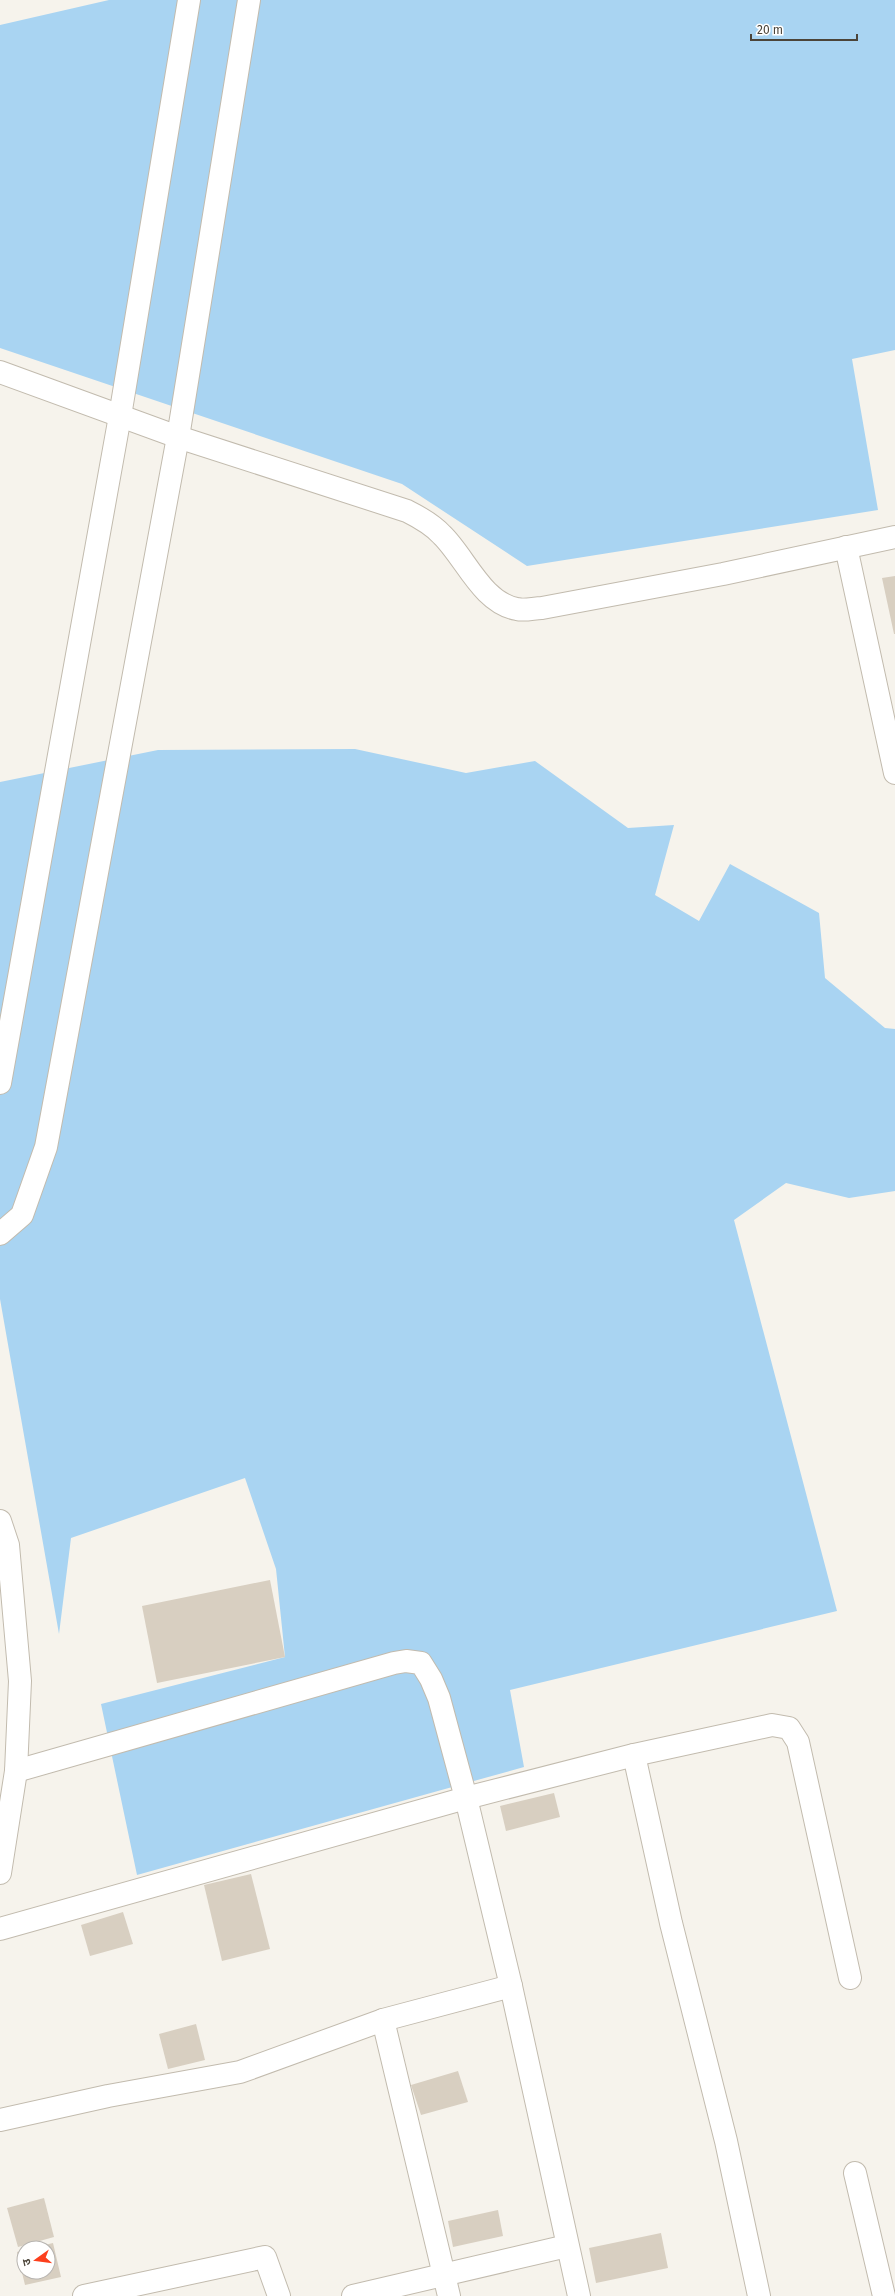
<svg xmlns="http://www.w3.org/2000/svg" width="895" height="2296" font-family="'Fira Sans','Noto Sans Devanagari',sans-serif">
	<style>
		.water { fill: #a9d4f2 }
		.building { fill: #d8cfc1 }
		.lines { fill: none; stroke-linecap: round; stroke-linejoin: round }
		.minor-casing { stroke: #c2bbae; stroke-width: 24 }
		.minor { stroke: #fff; stroke-width: 22 }
	</style>
	<rect width="100%" height="100%" fill="#f6f3ec"/>
	<g class="water">
		<path d="M109 0H895V350L852 359 878 510 527 566 402 484 0 348V25Z"/>
		<path d="M355 749 466 773 535 761 628 828 674 825 655 895 699 921 730 864 819 913 825 978 885 1028 895 1029V1191L849 1198 786 1183 734 1220 837 1611 510 1690 524 1767 137 1875 101 1704 285 1657 276 1569 245 1478 71 1538 59 1634 0 1299V782L158 750Z"/>
	</g>
	<g class="building">
		<path d="M895 576V634H894L882 578Z"/>
		<path d="M270 1580 285 1657 157 1683 142 1606Z"/>
		<path d="M554 1793 560 1817 506 1831 500 1806Z"/>
		<path d="M251 1874 270 1949 222 1961 204 1885Z"/>
		<path d="M123 1912 133 1944 90 1956 81 1925Z"/>
		<path d="M196 2024 205 2060 168 2069 159 2034Z"/>
		<path d="M458 2071 468 2102 421 2115 411 2085Z"/>
		<path d="M44 2198 54 2237 18 2247 7 2208Z"/>
		<path d="M498 2210 503 2236 453 2247 448 2221Z"/>
		<path d="M661 2233 668 2268 596 2283 589 2248Z"/>
		<path d="M53 2243 61 2277 25 2285 17 2252 24 2250V2272H48V2248L36 2247Z"/>
	</g>
	<g class="lines">
		<defs>
			<g id="minor">
				<path d="M0 372 178 437 407 511C419 517 432 524 442 535 465 557 482 603 517 609 525 611 534 608 542 608L723 574 895 537"/>
				<path d="M846 547 895 773"/>
				<path d="M0 1083 120 416 189 0"/>
				<path d="M0 1234 22 1215 46 1147 178 437 249 0"/>
				<path d="M0 1521 8 1545 20 1681 16 1771 0 1873"/>
				<path d="M634 1755 671 1923 726 2141 759 2296"/>
				<path d="M16 1771 394 1663 406 1661 421 1663 431 1679 439 1698 466 1798 511 1986 579 2296"/>
				<path d="M0 1929 466 1798 634 1755 772 1725 789 1728 798 1742 850 1978"/>
				<path d="M383 2020 449 2296"/>
				<path d="M0 2120 108 2096 240 2072 383 2020 511 1986"/>
				<path d="M855 2173 884 2296"/>
				<path d="M84 2296 265 2257 279 2296"/>
				<path d="M353 2296 567 2246"/>
			</g>
		</defs>
		<use href="#minor" class="minor-casing"/>
		<use href="#minor" class="minor"/>
	</g>
	<g transform="translate(36 2260) rotate(256)"><circle r="19" fill="#ffffff" stroke="#b7b4b0"/>
	<path d="M0-3L7 15L0 10L-7 15Z" fill="#fc3f1d"/>
	<text y="-6" font-size="11" font-weight="bold" text-anchor="middle" fill="#4b4439">उ</text>
	</g>
	<path d="M751 34v6h106v-6" fill="none" stroke="#4b4439" stroke-width="2"/>
	<text x="757" y="34" font-size="12" fill="#4b4439" stroke="#ffffff" stroke-width="3" paint-order="stroke">20 m</text>
</svg>
